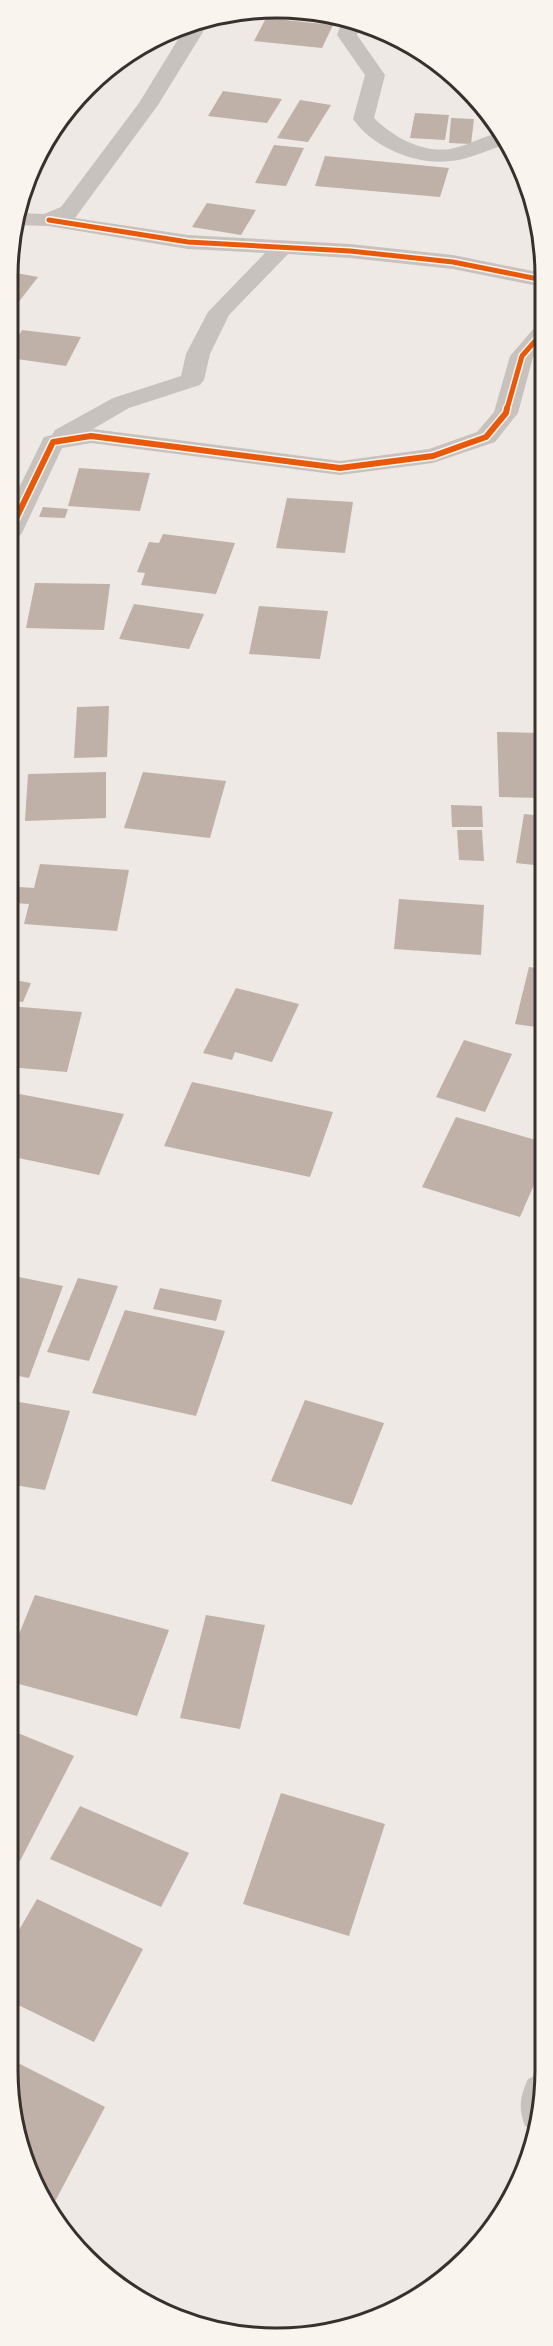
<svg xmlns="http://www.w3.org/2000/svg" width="553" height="2346" font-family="'Public Sans',sans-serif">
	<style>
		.building { fill: #bfb0a8 }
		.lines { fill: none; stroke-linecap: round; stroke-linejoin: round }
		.minor { fill: #c7c2bd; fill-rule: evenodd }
		.cycleway-far1-casing { stroke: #f9f4ee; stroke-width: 8 }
		.cycleway-casing { stroke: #f9f4ee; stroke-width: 9 }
		.cycleway-far1 { stroke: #e8590c; stroke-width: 5 }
		.cycleway { stroke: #e8590c; stroke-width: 6 }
		.rim { fill: none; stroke: #38302c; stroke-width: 3 }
	</style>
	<rect width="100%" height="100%" fill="#eee9e4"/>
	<g class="building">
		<path d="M266 18 333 25 322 48 254 41Z"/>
		<path d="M223 91 282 99 267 123 208 116Z"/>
		<path d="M300 100 331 105 308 142 277 138Z"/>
		<path d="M415 113 449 115 445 140 410 138Z"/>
		<path d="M451 118 474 119 471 144 449 143Z"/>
		<path d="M274 145 304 148 286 186 255 183Z"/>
		<path d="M325 156 449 168 440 197 315 186Z"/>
		<path d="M207 203 256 210 241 235 192 227Z"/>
		<path d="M10 272 38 277 11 312 10 311Z"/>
		<path d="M22 330 81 337 66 366 10 358V351Z"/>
		<path d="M79 468 150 473 140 511 68 506Z"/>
		<path d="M287 498 353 502 345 553 276 548Z"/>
		<path d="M43 507 68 509 65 518 39 517Z"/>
		<path d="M163 534 235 543 216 594 141 585 145 573 137 572 149 542 159 543Z"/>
		<path d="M35 583 110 584 104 630 26 628Z"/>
		<path d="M134 604 204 614 189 649 119 639Z"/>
		<path d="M259 606 328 611 320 659 249 654Z"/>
		<path d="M109 706 107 757 74 758 77 707Z"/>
		<path d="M497 732 543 733V798L499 797Z"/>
		<path d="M106 772V818L25 821 28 774Z"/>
		<path d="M143 772 226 781 210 838 124 828Z"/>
		<path d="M451 805 482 806 483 827H452Z"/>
		<path d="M524 814 543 816V866L516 863Z"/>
		<path d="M457 830H482L484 861 459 860Z"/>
		<path d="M40 864 129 870 117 931 24 924 29 904 15 903 19 887 34 888Z"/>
		<path d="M399 899 484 905 481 955 394 949Z"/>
		<path d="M529 967 543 969V1028L515 1024Z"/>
		<path d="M9 979 31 983 23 1002 9 1000Z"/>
		<path d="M236 988 299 1004 272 1062 235 1052 232 1060 203 1053Z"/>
		<path d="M9 1006 82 1012 67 1072 9 1067Z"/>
		<path d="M464 1040 512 1054 485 1112 436 1097Z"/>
		<path d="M192 1082 333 1112 310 1177 164 1146Z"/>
		<path d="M9 1092 124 1114 99 1175 9 1156Z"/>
		<path d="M456 1117 543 1142V1164L520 1217 422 1187Z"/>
		<path d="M9 1275 63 1286 29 1378 8 1374Z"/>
		<path d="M78 1278 118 1286 89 1361 47 1352Z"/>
		<path d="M160 1288 222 1300 216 1321 153 1309Z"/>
		<path d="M125 1310 225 1331 196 1416 92 1393Z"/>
		<path d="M8 1400 70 1411 45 1490 8 1484Z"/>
		<path d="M305 1400 384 1423 352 1505 271 1481Z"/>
		<path d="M35 1595 169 1630 137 1716 8 1681V1661Z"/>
		<path d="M206 1615 265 1625 240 1729 180 1718Z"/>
		<path d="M8 1729 74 1756 20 1861 8 1856Z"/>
		<path d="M281 1793 385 1824 349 1936 243 1904Z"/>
		<path d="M80 1806 189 1853 161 1907 50 1859Z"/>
		<path d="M37 1899 143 1949 94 2042 8 2000V1949Z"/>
		<path d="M8 2058 105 2107 51 2209 28 2172 7 2070Z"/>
	</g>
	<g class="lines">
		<g class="minor">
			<path d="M204 18 207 22 203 32 158 105 75 218 188 235 350 244 453 255 543 273V287L453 269 350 258 288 254 229 315 210 354 204 380 200 385 129 408 93 429 340 461 429 449 477 432 494 412 510 356 535 327 543 325V346L533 357 518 413 495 442 433 463 340 475 91 443 62 448 22 533 18 538 9 541 10 506 44 437 52 435 55 430 113 398 181 376 186 354 208 312 265 253 188 249 48 226 15 225 19 213 44 214 61 207 139 103 185 28Z"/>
			<path d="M343 19 360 25 357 35 385 75 374 118C393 137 422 153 450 149 467 146 483 136 500 133L508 144C489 149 471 159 451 161 417 166 372 147 353 119L365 75 337 35Z"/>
			<path d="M543 2072V2105L535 2129 525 2126C518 2107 520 2097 528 2079Z"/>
		</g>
		<defs>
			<g id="cycleway-far1">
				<path d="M49 220 188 242 350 251 453 262 543 280"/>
				<path d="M507 409 522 356 543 332"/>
			</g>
			<path id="cycleway" d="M9 533 53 442 91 436 340 468 433 456 486 437 506 413 507 408"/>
		</defs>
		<use href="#cycleway-far1" class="cycleway-far1-casing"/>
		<use href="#cycleway" class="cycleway-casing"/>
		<use href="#cycleway-far1" class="cycleway-far1"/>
		<use href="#cycleway" class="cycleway"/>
	</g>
	<path d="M0 0H553V2346H0ZM276 18H277A258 258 0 0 1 535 276V2070A258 258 0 0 1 277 2328H276A258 258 0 0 1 18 2070V276A258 258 0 0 1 276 18Z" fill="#f9f4ee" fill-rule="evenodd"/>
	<path class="rim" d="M276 18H277A258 258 0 0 1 535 276V2070A258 258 0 0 1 277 2328H276A258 258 0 0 1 18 2070V276A258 258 0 0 1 276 18Z"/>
</svg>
